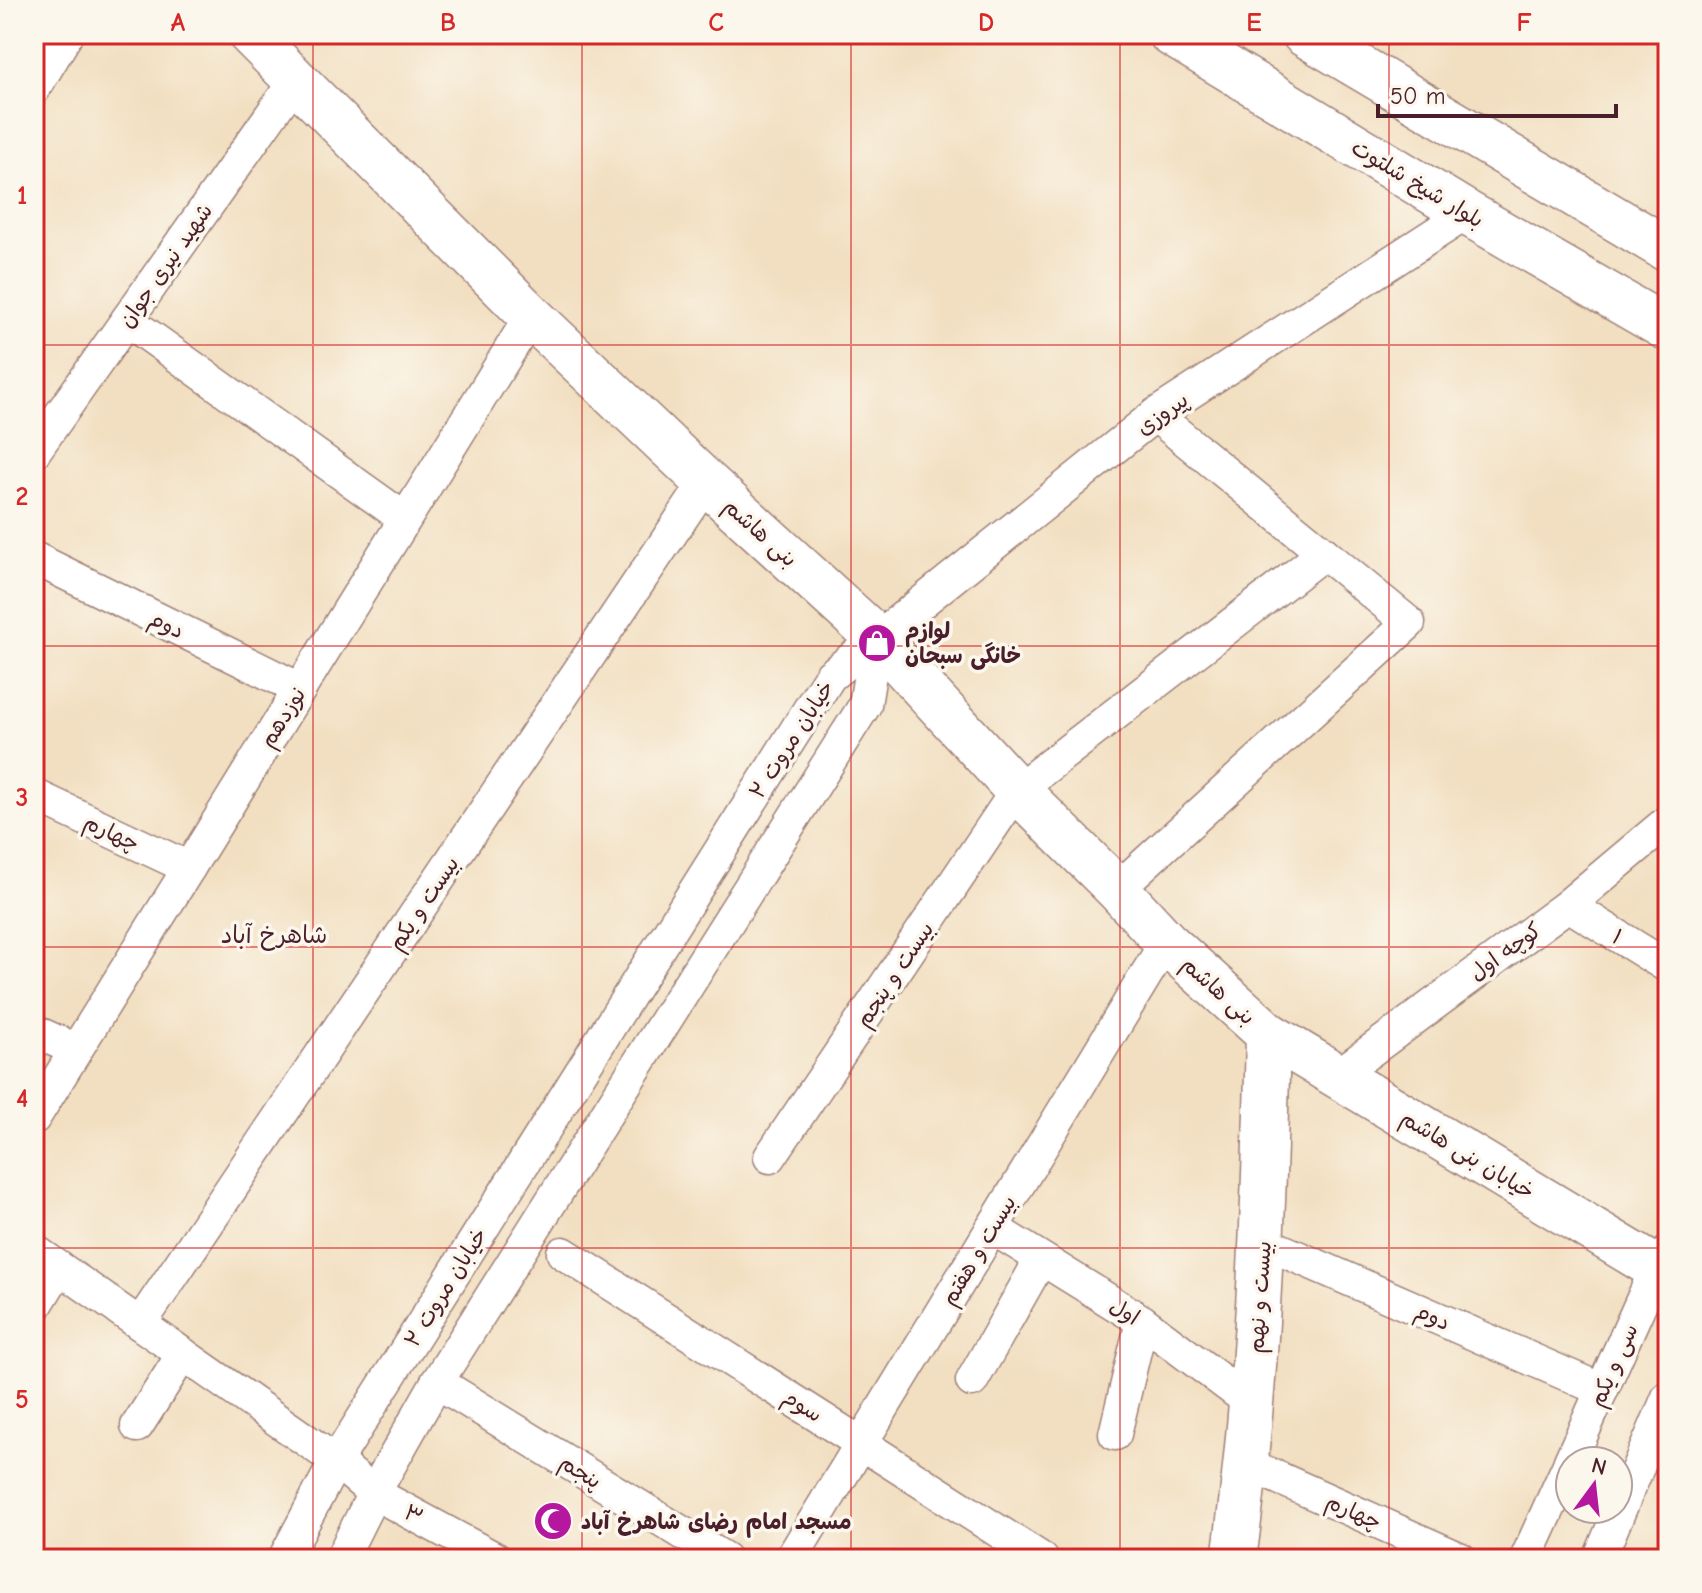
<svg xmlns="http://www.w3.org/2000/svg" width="1702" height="1593" font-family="'Comic Neue','Playpen Sans Arabic',sans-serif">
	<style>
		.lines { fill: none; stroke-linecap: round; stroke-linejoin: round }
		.street-casing { stroke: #9e7f76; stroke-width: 35 }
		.secondary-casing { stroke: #9e7f76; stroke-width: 47 }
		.street { stroke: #fff; stroke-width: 32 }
		.secondary { stroke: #fff; stroke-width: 44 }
		.grid { fill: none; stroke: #d62828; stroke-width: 2; stroke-opacity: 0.55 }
		.labels { text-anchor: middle; stroke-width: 7; stroke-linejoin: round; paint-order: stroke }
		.street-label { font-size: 22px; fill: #4a1f2b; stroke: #fbf7ec }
		.poi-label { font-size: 22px; font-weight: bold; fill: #4a1f2b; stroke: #fbf7ec; text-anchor: start }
		.neighbourhood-label { font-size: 24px; fill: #4a1f2b; stroke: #fbf7ec }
		.neatline { fill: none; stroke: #d62828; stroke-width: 3 }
		.grid-label { font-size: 26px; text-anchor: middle; font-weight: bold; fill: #d62828 }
	</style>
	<rect width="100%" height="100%" fill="#fbf7ec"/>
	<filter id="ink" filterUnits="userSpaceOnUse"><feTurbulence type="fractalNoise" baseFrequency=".0125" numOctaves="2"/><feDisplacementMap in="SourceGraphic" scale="16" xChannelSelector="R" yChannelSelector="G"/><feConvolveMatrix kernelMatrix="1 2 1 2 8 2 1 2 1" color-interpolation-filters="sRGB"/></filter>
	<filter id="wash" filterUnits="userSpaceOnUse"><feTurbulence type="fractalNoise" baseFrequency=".006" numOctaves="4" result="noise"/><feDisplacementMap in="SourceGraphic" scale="32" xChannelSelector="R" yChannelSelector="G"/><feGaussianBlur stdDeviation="1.8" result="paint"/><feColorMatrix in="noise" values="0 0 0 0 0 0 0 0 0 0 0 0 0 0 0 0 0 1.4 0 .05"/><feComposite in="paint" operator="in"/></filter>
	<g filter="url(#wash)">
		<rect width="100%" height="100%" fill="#f2dfc1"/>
	</g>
	<g filter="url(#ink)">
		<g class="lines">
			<defs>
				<g id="street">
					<path d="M34 89 67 34"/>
					<path d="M127 320 405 519"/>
					<path d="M34 452 297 78"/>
					<path d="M34 558 300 689"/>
					<path d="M34 795 189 868"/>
					<path d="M1117 889 1409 623 1155 415"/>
					<path d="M1568 905 1668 967"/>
					<path d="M34 1031 76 1050"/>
					<path d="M1338 1075 1568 905 1668 821"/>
					<path d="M34 1118 531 316"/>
					<path d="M770 1157 1017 790 1324 553"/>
					<path d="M992 1228 1142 1321 1251 1403"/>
					<path d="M1263 1242 1602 1390"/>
					<path d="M34 1250 336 1461 374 1493 496 1559"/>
					<path d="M563 1253 1042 1559"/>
					<path d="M34 1309 59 1268"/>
					<path d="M140 1324 706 482"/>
					<path d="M972 1381 1041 1259"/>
					<path d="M437 1382 725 1559"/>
					<path d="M137 1426 183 1354"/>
					<path d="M1115 1434 1142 1321"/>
					<path d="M1570 1461 1656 1269 1668 1252"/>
					<path d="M1247 1464 1461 1559"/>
					<path d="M284 1559 336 1461 830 676 1155 415 1467 213"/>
					<path d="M341 1559 374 1493 437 1382 865 705 876 637"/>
					<path d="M791 1559 1166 942"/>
					<path d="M1526 1559 1570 1462"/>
					<path d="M1599 1559 1668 1397"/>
				</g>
				<g id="secondary">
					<path d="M250 34 531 316 706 482 876 637 1017 790 1117 889 1166 942 1268 1034 1668 1275"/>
					<path d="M1171 34 1467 213 1668 329"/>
					<path d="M1304 34 1668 250"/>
					<path d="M1234 1559C1258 1385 1264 1209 1268 1034"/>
				</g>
			</defs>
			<use href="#street" class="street-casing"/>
			<use href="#secondary" class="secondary-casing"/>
			<use href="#street" class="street"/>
			<use href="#secondary" class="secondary"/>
		</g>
	</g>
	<path class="grid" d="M313 34V1559M582 34V1559M851 34V1559M1120 34V1559M1389 34V1559M34 345H1668M34 646H1668M34 947H1668M34 1248H1668"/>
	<defs>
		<symbol id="shop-disc" viewBox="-11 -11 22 22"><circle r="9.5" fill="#b5179e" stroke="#fbf7ec"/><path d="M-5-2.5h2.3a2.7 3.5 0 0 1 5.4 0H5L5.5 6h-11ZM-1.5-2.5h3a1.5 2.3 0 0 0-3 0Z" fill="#fff"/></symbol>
		<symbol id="mosque-disc" viewBox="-11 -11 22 22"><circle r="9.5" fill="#b5179e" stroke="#fbf7ec"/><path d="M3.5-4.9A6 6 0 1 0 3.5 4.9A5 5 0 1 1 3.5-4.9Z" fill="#fff"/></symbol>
	</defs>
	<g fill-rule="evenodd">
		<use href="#shop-disc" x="855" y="621" width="44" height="44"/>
		<use href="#mosque-disc" x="531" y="1499" width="44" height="44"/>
	</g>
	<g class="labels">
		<g class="street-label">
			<text transform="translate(1418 183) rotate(31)" y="8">بلوار شیخ شلتوت</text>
			<text transform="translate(165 265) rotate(-55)" y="8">شهید نیری جوان</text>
			<text transform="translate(1162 413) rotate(-35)" y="8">پیروزی</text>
			<text transform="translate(761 532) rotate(42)" y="8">بنی هاشم</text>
			<text transform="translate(167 624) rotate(26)" y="8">دوم</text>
			<text transform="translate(282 717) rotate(-58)" y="8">نوزدهم</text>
			<text transform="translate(791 739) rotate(-57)" y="8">خیابان مروت ۲</text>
			<text transform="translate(112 832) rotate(25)" y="8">چهارم</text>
			<text transform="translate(423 903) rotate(-56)" y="8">بیست و یکم</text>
			<text transform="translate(1618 936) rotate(32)" y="8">۱</text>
			<text transform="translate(1505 951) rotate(-36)" y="8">کوچه اول</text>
			<text transform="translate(894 974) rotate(-56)" y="8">بیست و پنجم</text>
			<text transform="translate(1219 990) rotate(42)" y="8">بنی هاشم</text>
			<text transform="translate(1468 1154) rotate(31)" y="8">خیابان بنی هاشم</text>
			<text transform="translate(978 1250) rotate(-59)" y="8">بیست و هفتم</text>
			<text transform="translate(445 1287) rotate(-58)" y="8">خیابان مروت ۲</text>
			<text transform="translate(1259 1297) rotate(-86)" y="8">بیست و نهم</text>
			<text transform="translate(1125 1311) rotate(32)" y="8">اول</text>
			<text transform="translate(1433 1316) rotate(24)" y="8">دوم</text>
			<text transform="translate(1613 1365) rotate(-66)" y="8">سی و یکم</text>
			<text transform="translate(803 1405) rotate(32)" y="8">سوم</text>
			<text transform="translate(581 1471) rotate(32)" y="8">پنجم</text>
			<text transform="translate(1354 1511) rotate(24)" y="8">چهارم</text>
			<text transform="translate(414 1514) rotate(28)" y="8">۳</text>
		</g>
		<g class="poi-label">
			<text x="905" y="638">لوازم<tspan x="905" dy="25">خانگی سبحان</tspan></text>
			<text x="581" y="1529">مسجد امام رضای شاهرخ آباد</text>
		</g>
		<g class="neighbourhood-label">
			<text x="274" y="943">شاهرخ آباد</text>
		</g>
	</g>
	<rect width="1702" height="1593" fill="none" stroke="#fbf7ec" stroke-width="88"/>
	<g transform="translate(1594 1485) rotate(15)"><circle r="38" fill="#fbf7ec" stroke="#b4a19f" stroke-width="2"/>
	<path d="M0-6L14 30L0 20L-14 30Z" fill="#b5179e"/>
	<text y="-12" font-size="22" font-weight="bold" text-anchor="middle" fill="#4a1f2b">N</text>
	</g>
	<path d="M1378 104v12h238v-12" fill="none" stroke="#4a1f2b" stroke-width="4"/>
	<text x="1390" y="104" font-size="24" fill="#4a1f2b" stroke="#fbf7ec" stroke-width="6" paint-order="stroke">50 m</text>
	<rect x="44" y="44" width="1614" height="1505" class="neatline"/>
	<g class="grid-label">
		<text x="178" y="31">A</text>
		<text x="448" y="31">B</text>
		<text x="716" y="31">C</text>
		<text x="986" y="31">D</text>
		<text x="1254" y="31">E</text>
		<text x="1524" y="31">F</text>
		<text x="22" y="204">1</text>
		<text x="22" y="505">2</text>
		<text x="22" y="806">3</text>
		<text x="22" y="1107">4</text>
		<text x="22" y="1408">5</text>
	</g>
</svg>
